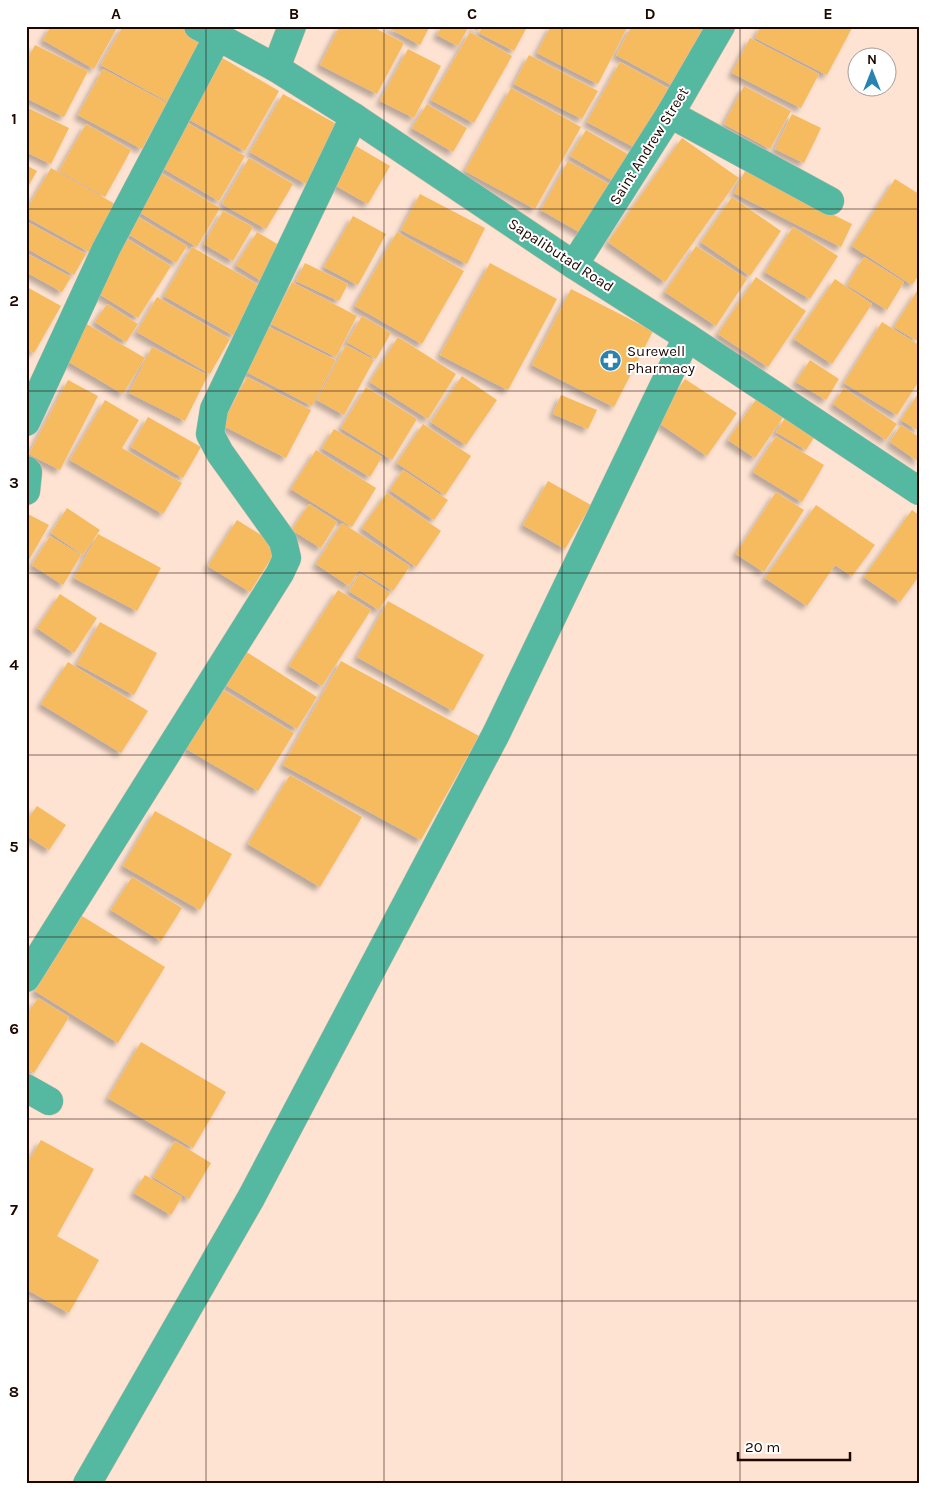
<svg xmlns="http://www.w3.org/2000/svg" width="945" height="1510" font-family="Karla,sans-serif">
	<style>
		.building { fill: #f6ba5e; filter: url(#shadow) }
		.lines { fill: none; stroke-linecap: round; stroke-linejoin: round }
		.minor-casing { stroke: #dac0b0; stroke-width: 29 }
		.minor { stroke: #55b8a0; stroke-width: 28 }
		.grid { fill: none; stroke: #1d0800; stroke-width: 1; stroke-opacity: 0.55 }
		.labels { text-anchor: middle; stroke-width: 4; stroke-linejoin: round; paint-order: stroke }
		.street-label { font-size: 15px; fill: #1d0800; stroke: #fff }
		.poi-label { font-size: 15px; fill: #1d0800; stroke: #fff; text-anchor: start }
		.neatline { fill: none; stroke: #1d0800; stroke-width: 2 }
		.grid-label { font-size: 16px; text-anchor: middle; font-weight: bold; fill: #1d0800 }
	</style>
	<defs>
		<filter id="shadow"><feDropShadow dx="-4.5" dy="4.5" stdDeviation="2.5" flood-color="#0004"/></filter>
	</defs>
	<rect width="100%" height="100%" fill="#fee3d2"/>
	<g class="building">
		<path d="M51 26H118L94 69 43 40Z"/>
		<path d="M123 26H179L206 41 172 104 101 65Z"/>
		<path d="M340 26H371L404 43 377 94 320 65Z"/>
		<path d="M385 26H430L420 45Z"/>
		<path d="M442 26H480L477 31 469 26 458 46 437 35Z"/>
		<path d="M483 26H526L527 27 514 51 479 33Z"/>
		<path d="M551 26H628L598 84 537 53Z"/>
		<path d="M632 26H697L708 33 677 88 616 55Z"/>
		<path d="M761 26H853L827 75 755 38Z"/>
		<path d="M470 32 512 56 474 123 431 100Z"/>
		<path d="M750 38 819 74 801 108 732 73Z"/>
		<path d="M35 45 88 71 64 117 26 98V62Z"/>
		<path d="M408 49 441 66 414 118 380 101Z"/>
		<path d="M529 55 598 91 582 119 514 84Z"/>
		<path d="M219 56 279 91 245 151 185 117Z"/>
		<path d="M620 62 673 91 641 151 587 122Z"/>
		<path d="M103 69 167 103 142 149 78 115Z"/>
		<path d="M744 86 791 111 770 149 724 124Z"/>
		<path d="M511 88 581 127 535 209 465 171Z"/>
		<path d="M283 94 340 126 306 184 250 152Z"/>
		<path d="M427 104 467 128 453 152 412 128Z"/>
		<path d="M26 107 69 128 51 164 26 152Z"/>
		<path d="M792 114 821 128 804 163 775 149Z"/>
		<path d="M186 122 245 156 219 201 159 166Z"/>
		<path d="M86 124 131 150 105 197 59 171Z"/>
		<path d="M586 130 633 157 617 183 570 156Z"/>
		<path d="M682 138 739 178 665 282 608 242Z"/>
		<path d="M356 146 390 166 368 204 333 184Z"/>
		<path d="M249 158 293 184 266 229 222 204Z"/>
		<path d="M568 161 614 187 586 236 541 210Z"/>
		<path d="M26 165 37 171 26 190Z"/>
		<path d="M51 168 115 204 89 252 26 217V211Z"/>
		<path d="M157 171 220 208 197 247 134 209Z"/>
		<path d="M745 171 852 224 841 247 734 193Z"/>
		<path d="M895 179 919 194V275L912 285 852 246Z"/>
		<path d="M420 194 485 228 467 264 401 230Z"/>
		<path d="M732 197 781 231 750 276 701 242Z"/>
		<path d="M223 211 253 227 233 261 204 244Z"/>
		<path d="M353 216 386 234 358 285 324 267Z"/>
		<path d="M138 217 187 246 176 263 128 234Z"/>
		<path d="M27 222 86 254 74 275 26 248V224Z"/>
		<path d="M793 227 838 256 810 299 765 272Z"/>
		<path d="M257 232 284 248 263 282 236 265Z"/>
		<path d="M397 232 464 271 422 344 355 306Z"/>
		<path d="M124 237 171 266 138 318 91 289Z"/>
		<path d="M696 246 747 279 716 326 665 292Z"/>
		<path d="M192 247 262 287 234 336 164 296Z"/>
		<path d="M26 253 71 277 62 292 26 272Z"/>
		<path d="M864 257 904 282 887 310 847 285Z"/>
		<path d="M305 263 348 284 339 301 296 281Z"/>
		<path d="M490 263 557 299 508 390 440 355Z"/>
		<path d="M756 277 806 311 768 367 718 334Z"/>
		<path d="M835 279 872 304 832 364 794 339Z"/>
		<path d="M292 282 357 316 336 357 271 324Z"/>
		<path d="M27 287 61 306 34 353 26 349Z"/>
		<path d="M919 288V342L894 327Z"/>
		<path d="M571 289 653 331 614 407 532 365Z"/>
		<path d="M157 297 230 339 210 374 137 332Z"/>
		<path d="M107 304 138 324 126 342 95 322Z"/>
		<path d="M362 316 391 333 376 359 347 342Z"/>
		<path d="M78 319 145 358 123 394 57 355Z"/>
		<path d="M882 322 919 345V381L897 415 844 383Z"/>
		<path d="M267 326 336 360 312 406 243 370Z"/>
		<path d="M398 337 456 374 428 419 370 382Z"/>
		<path d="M346 345 374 360 344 415 317 400Z"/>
		<path d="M152 347 208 375 185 421 129 393Z"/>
		<path d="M810 360 839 379 826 400 796 382Z"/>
		<path d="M462 376 497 400 466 445 431 422Z"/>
		<path d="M247 377 311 410 286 458 222 425Z"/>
		<path d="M685 379 737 413 707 456 656 421Z"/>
		<path d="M68 380 98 396 60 470 29 454Z"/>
		<path d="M366 387 417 419 392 460 341 428Z"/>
		<path d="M844 388 897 424 886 440 833 404Z"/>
		<path d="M919 392V431L901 420Z"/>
		<path d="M561 395 597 410 588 429 553 414Z"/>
		<path d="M757 398 784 416 755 458 728 440Z"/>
		<path d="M105 400 139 420 122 448 182 483 163 514 70 460Z"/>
		<path d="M148 417 201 447 183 478 131 447Z"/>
		<path d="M785 418 815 436 806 450 776 432Z"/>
		<path d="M423 424 471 456 445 495 397 463Z"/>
		<path d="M901 425 919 437V462L890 442Z"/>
		<path d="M334 429 382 457 370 477 322 448Z"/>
		<path d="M776 436 824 465 802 502 753 472Z"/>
		<path d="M316 450 376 488 352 527 291 489Z"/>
		<path d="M403 470 448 500 434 520 390 490Z"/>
		<path d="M548 481 591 505 565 549 523 525Z"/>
		<path d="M776 492 804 510 764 572 736 554Z"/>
		<path d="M387 493 441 531 416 567 362 528Z"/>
		<path d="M309 504 337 522 321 548 292 530Z"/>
		<path d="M816 505 875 545 852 576 835 565 807 606 765 578Z"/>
		<path d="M67 508 100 530 83 555 51 533Z"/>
		<path d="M912 510 919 515V576L900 602 864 577Z"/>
		<path d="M26 513 49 525 26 565Z"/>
		<path d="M237 520 279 546 250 592 208 566Z"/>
		<path d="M342 523 410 566 393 591 359 570 349 586 316 564Z"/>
		<path d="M98 534 161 568 137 611 74 578Z"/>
		<path d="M50 536 81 555 63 585 32 565Z"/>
		<path d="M360 573 390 593 379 610 349 591Z"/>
		<path d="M338 590 371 610 322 686 289 666Z"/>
		<path d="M60 594 97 618 74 653 37 628Z"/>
		<path d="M388 601 484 655 453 711 357 657Z"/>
		<path d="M100 622 157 653 134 695 77 664Z"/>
		<path d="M245 651 317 697 297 729 224 684Z"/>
		<path d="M341 661 479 736 421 840 283 765Z"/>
		<path d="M68 662 148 711 121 753 41 704Z"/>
		<path d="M221 689 294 733 258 791 185 748Z"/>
		<path d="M290 775 362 817 320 887 248 844Z"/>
		<path d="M37 806 66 825 49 850 26 835V822Z"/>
		<path d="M155 811 232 854 200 910 123 866Z"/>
		<path d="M132 877 182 908 161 941 111 910Z"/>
		<path d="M82 916 165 967 118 1043 35 991Z"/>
		<path d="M38 998 69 1017 34 1073 26 1068V1016Z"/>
		<path d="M141 1042 226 1092 193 1148 108 1098Z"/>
		<path d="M41 1140 94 1169 57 1236 99 1260 69 1313 26 1289V1166Z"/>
		<path d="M175 1141 211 1163 189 1199 153 1177Z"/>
		<path d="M145 1175 182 1197 171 1215 134 1193Z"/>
	</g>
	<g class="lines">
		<defs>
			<g id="minor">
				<path d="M198 26 276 68 354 117 574 265 687 337 919 491"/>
				<path d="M276 68 292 26"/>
				<path d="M670 114 830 201"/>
				<path d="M574 265 670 114 721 26"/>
				<path d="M26 422 106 249 217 38"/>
				<path d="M26 470 28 472 26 491"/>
				<path d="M26 978 280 573 287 558 283 541 220 453 210 434 214 409 354 117"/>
				<path d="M26 1088 49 1101"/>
				<path d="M87 1484 251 1198 496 734 687 337"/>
			</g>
		</defs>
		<use href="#minor" class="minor-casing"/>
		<use href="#minor" class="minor"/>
	</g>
	<path class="grid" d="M206 26V1484M384 26V1484M562 26V1484M740 26V1484M26 209H919M26 391H919M26 573H919M26 755H919M26 937H919M26 1119H919M26 1301H919"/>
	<defs>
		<symbol id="pharmacy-disc" viewBox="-11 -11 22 22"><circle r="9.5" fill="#2983b1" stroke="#fff"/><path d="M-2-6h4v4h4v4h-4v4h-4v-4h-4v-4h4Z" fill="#fff"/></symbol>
	</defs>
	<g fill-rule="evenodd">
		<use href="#pharmacy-disc" x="598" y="348" width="25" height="25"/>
	</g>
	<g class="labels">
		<g class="street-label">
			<text transform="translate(649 146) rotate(-58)" y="5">Saint Andrew Street</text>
			<text transform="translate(561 255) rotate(33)" y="5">Sapalibutad Road</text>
		</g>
		<g class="poi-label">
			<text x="627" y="356">Surewell<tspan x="627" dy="17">Pharmacy</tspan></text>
		</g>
	</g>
	<rect width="945" height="1510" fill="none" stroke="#ffffff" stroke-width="55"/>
	<g transform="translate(872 72)"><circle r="24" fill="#ffffff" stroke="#a59c99"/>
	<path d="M0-4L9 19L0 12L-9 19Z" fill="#2983b1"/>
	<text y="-8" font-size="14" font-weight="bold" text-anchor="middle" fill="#1d0800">N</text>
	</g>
	<path d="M738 1452v8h112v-8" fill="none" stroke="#1d0800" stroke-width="2.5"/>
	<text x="745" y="1452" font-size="15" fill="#1d0800" stroke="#ffffff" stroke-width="4" paint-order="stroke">20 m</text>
	<rect x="28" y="28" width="890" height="1454" class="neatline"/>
	<g class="grid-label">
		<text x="116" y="19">A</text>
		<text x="294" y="19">B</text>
		<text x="472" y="19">C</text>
		<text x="650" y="19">D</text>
		<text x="828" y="19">E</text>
		<text x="14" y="124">1</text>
		<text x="14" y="306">2</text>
		<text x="14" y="488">3</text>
		<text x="14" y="670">4</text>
		<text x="14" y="852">5</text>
		<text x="14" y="1034">6</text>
		<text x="14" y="1215">7</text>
		<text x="14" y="1397">8</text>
	</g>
</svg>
